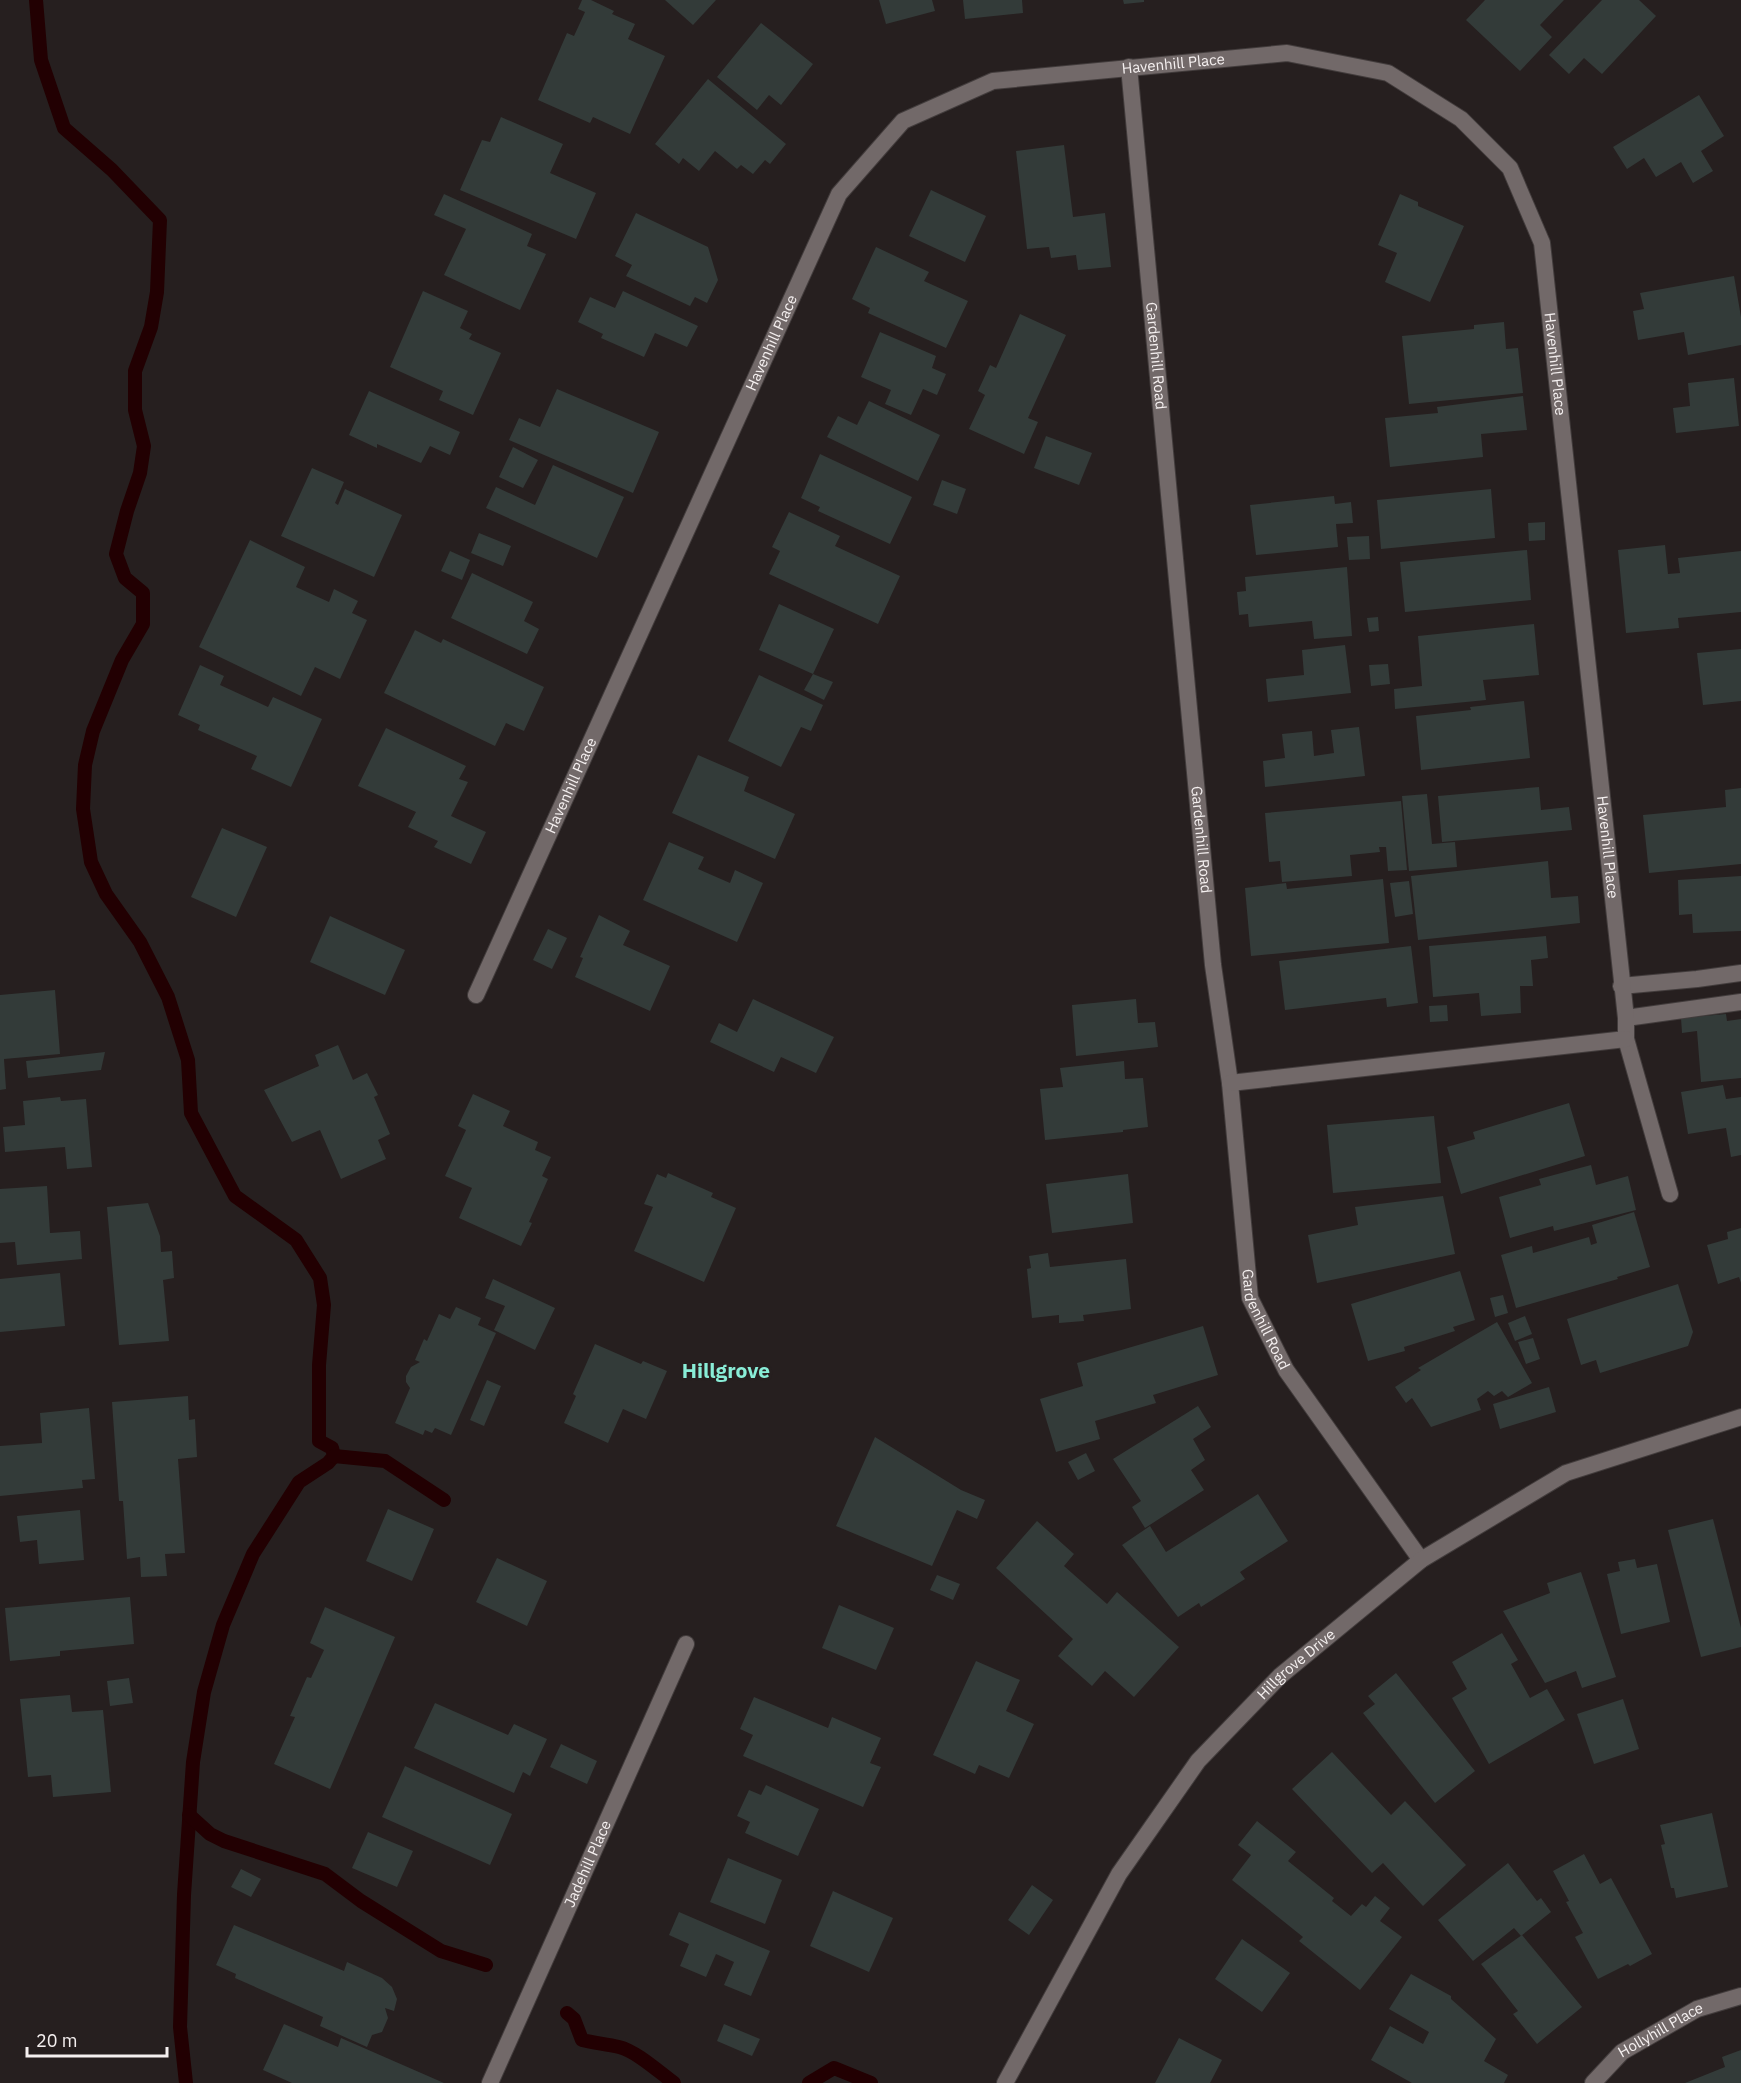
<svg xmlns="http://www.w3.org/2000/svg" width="1741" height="2083" font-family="'IBM Plex Sans',sans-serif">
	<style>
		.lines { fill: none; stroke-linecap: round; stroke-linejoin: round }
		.stream { stroke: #220002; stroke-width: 14 }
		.building { fill: #333b39 }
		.service-casing { stroke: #423c3c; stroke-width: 18 }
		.minor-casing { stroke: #423c3c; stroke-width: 18 }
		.service { stroke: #726969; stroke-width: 16 }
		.minor { stroke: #726969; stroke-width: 16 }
		.labels { text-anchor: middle; stroke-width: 6; stroke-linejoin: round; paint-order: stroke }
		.street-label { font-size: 15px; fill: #f5f0f0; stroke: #261f1f }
		.district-label { font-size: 21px; font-weight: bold; fill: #89edd7; stroke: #261f1f }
	</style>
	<rect width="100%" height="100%" fill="#261f1f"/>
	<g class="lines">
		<g class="stream">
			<path d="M36 0 41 60 64 128 112 170 160 220 157 292 151 327 135 371V410L144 446 140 473 127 511 116 554 125 578 143 593V624L122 660 93 731 85 765 83 809 91 862 106 894 140 942 168 997 188 1060 191 1113 235 1196 296 1240 320 1278 324 1305 319 1365V1441L332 1448 334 1456 328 1463 299 1482 253 1554 223 1625 204 1692 193 1762 184 1895 180 2027 186 2083"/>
			<path d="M334 1456 385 1461 444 1500"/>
			<path d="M189 1815 210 1834 224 1841 325 1874 361 1901 441 1951 486 1965"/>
			<path d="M567 2013 574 2019 582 2040C594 2043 606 2044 619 2047 636 2051 659 2072 674 2083"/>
			<path d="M809 2083 834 2068 871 2083"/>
		</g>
	</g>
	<g class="building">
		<path d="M582 0H591L614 11 612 14 635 24 628 39 665 56 630 134 593 117 590 123 538 100 567 33 574 36 585 12 578 9Z"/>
		<path d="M665 0H716L693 25Z"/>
		<path d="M879 0H932L935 11 886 24Z"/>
		<path d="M963 0H1022L1023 13 965 19Z"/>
		<path d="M1123 0H1144V2L1124 4Z"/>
		<path d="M1485 0H1564L1540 25 1552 37 1520 71 1466 20Z"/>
		<path d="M1602 0H1639L1656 16 1602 74 1584 58 1569 74 1549 55Z"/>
		<path d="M761 23 813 64 781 105 769 95 757 110 717 77Z"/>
		<path d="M708 79 786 144 770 164 765 160 753 174 741 165 737 169 715 151 699 171 683 158 679 164 655 144Z"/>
		<path d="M1699 95 1724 136 1701 151 1713 171 1693 183 1681 162 1656 177 1644 158 1627 169 1613 147Z"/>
		<path d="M501 117 563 144 550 173 596 193 576 239 460 190 482 140 490 142Z"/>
		<path d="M1064 145 1073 217 1105 213 1111 267 1078 270 1076 255 1051 258 1049 247 1027 249 1016 151Z"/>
		<path d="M931 190 986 216 965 262 909 236Z"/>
		<path d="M444 194 532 234 527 246 546 254 520 310 444 275 466 229 434 215Z"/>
		<path d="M1400 194 1418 202V206L1464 226 1430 302 1385 282 1397 253 1378 245Z"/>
		<path d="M636 213 708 247 718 280 707 303 695 297 690 306 626 276 632 265 615 256Z"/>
		<path d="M876 247 929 272 924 281 968 301 946 348 868 313 870 308 852 299Z"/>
		<path d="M1734 276 1741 317V345L1688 355 1684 332 1638 340 1633 311 1644 309 1640 293Z"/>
		<path d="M423 291 468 311 460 328 472 334 469 339 501 353 473 415 439 400 443 391 390 367Z"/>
		<path d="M623 291 698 326 687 347 655 333 644 357 601 338 603 334 578 322 590 297 615 308Z"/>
		<path d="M1020 314 1066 335 1028 418 1038 422 1024 454 969 429 985 395 978 391 990 365 996 368Z"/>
		<path d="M1504 322 1506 349 1518 348 1523 393 1409 404 1402 336 1474 329V325Z"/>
		<path d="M880 332 936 356 932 368 946 374 937 395 923 389 911 415 885 404 891 390 861 377Z"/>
		<path d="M1734 378 1739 426 1676 433 1673 408 1690 406 1688 383Z"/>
		<path d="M557 389 659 432 633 493 509 440 519 418 540 427Z"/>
		<path d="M369 391 460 432 450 455 430 446 421 463 377 444V448L349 435Z"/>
		<path d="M1523 396 1527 430 1481 434 1483 457 1390 467 1385 418 1438 413 1437 407Z"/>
		<path d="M869 401 940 435 918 481 827 437 838 416 857 425Z"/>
		<path d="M1046 436 1092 453 1079 485 1034 468Z"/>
		<path d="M513 447 538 460 523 488 499 477Z"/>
		<path d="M820 454 912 497 890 544 818 511 820 507 801 498Z"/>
		<path d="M553 465 624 497 597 558 486 508 496 487 535 505Z"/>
		<path d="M312 468 344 482 335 503 338 505 345 489 402 515 374 577 281 536Z"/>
		<path d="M942 480 966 489 957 514 933 505Z"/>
		<path d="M1491 489 1495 538 1381 549 1377 500Z"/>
		<path d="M1334 496 1335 504 1351 502 1353 523 1336 524 1338 547 1256 555 1250 505Z"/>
		<path d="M789 512 840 536 835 546 900 576 878 624 769 574 780 551 772 547Z"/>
		<path d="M1545 522V540L1529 541 1528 523Z"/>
		<path d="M479 533 511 546 503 566 471 553Z"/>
		<path d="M1369 536 1370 559 1349 560 1347 537Z"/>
		<path d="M250 540 305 567 296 587 329 602 334 589 358 601 352 613 367 620 340 679 315 667 301 696 199 647Z"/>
		<path d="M1665 545 1668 574 1680 573 1678 558 1741 551V612L1678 618 1679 628 1626 633 1618 550Z"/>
		<path d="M1527 550 1531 600 1405 612 1400 562Z"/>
		<path d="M450 551 470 560 462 580 441 571Z"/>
		<path d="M1347 567 1352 636 1314 639 1312 621 1249 627 1248 614 1239 615 1237 592 1246 591 1245 577Z"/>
		<path d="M472 573 533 602 524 621 539 629 527 654 451 618Z"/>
		<path d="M779 604 834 629 813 674 759 650Z"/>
		<path d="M1378 617 1379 631 1369 632 1367 618Z"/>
		<path d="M1534 624 1539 675 1483 680 1486 700 1395 709 1394 689 1422 686 1418 636Z"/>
		<path d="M415 630 441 643 443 639 544 687 524 731 506 723 495 746 384 693Z"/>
		<path d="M1345 645 1351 693 1268 702 1266 679 1304 675 1302 650Z"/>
		<path d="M1741 649V701L1703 705 1697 653Z"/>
		<path d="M1388 664 1390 684 1371 686 1369 665Z"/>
		<path d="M200 665 224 676 220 685 268 707 273 697 322 719 291 787 251 769 257 756 198 730 200 725 178 715Z"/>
		<path d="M813 674 833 682 824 700 804 690Z"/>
		<path d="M759 675 823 705 811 731 801 727 781 767 728 741Z"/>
		<path d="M1524 701 1530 758 1421 770 1416 716 1471 710 1470 707Z"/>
		<path d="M1359 727 1365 776 1265 787 1263 761 1285 758 1282 734 1312 731 1314 756 1334 753 1331 730Z"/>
		<path d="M386 728 466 766 459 779 468 782 451 816 486 832 471 864 434 847 438 841 408 827 416 812 358 786Z"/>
		<path d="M698 755 749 777 744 791 795 814 775 859 672 813Z"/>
		<path d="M1539 787 1541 810 1569 807 1572 830 1442 842 1438 796Z"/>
		<path d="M1741 788V864L1649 873 1643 815 1726 807 1725 790Z"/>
		<path d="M1427 794 1432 844 1455 842 1457 867 1409 871 1402 796Z"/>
		<path d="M1401 801 1407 870 1388 871 1386 847H1379L1380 852 1350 855 1352 876 1282 882 1280 861 1269 862 1265 813Z"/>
		<path d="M222 828 267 847 236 917 191 897Z"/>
		<path d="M669 842 704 857 698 869 730 883 735 870 763 883 737 942 643 900Z"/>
		<path d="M1548 861 1551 898 1578 896 1580 923 1418 940 1411 876Z"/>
		<path d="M1741 876V931L1693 933 1692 914 1679 915 1678 880Z"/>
		<path d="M1383 879 1389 943 1251 956 1245 888 1286 883 1287 889Z"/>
		<path d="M1409 881 1413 914 1395 917 1390 883Z"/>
		<path d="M599 915 630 931 623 945 670 966 650 1011 575 977 583 958 580 957Z"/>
		<path d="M330 916 405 950 385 995 310 962Z"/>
		<path d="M548 929 567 938 552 969 533 960Z"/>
		<path d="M1546 936 1548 958 1531 960 1533 986H1520L1521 1013 1481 1016 1479 993 1433 997 1429 946Z"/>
		<path d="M1411 946 1418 1003 1387 1007 1386 998 1285 1010 1279 961Z"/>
		<path d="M55 990 60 1054 4 1059 6 1089 0 1090V995Z"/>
		<path d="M753 999 834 1037 816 1073 781 1057 774 1072 710 1042 719 1023 737 1032Z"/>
		<path d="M1136 999 1138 1023 1155 1022 1158 1047 1076 1056 1072 1005Z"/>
		<path d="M1447 1005 1448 1021 1430 1022 1429 1006Z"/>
		<path d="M1726 1014 1727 1021 1741 1019V1078L1701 1082 1697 1031 1682 1033 1681 1018Z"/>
		<path d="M338 1045 353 1080 367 1073 378 1095 374 1097 390 1134 378 1140 386 1159 341 1179 320 1130 292 1142 264 1090 319 1066 315 1055Z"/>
		<path d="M105 1052 101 1070 28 1078 26 1061Z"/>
		<path d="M1124 1061 1125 1079 1143 1078 1148 1127 1123 1130V1132L1045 1140 1040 1089 1063 1087 1060 1068Z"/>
		<path d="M1723 1085 1726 1099 1741 1097V1155L1731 1157 1726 1128 1688 1134 1681 1092Z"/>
		<path d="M473 1094 510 1111 503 1126 538 1142 535 1150 551 1157 542 1176 548 1179 529 1222 532 1223 521 1246 459 1218 472 1188 445 1176 466 1130 458 1126Z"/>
		<path d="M60 1097 61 1101 86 1099 92 1167 67 1169 65 1147 5 1152 3 1127 25 1125 23 1101Z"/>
		<path d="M1569 1103 1585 1156 1461 1194 1447 1147 1475 1139 1473 1132Z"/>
		<path d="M1434 1116 1441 1183 1333 1193 1327 1125Z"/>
		<path d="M1591 1165 1596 1185 1628 1176 1636 1210 1554 1231 1553 1226 1510 1238 1499 1197 1541 1185 1539 1179Z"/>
		<path d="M668 1173 713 1193 711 1197 736 1208 704 1282 634 1251 653 1207 644 1204 657 1174 666 1178Z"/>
		<path d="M1128 1174 1133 1223 1052 1233 1046 1184Z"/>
		<path d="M47 1186 50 1233 80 1231 82 1259 17 1265 15 1242 0 1243V1189Z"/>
		<path d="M1443 1196 1455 1254 1317 1283 1308 1235 1358 1225 1355 1207Z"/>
		<path d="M148 1203 160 1236 161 1252 172 1251 174 1278 163 1280 169 1341 119 1345 107 1207Z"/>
		<path d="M1634 1212 1650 1267 1617 1277 1618 1279 1516 1308 1501 1255 1532 1246 1533 1253 1589 1237 1591 1245 1597 1243 1592 1225Z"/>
		<path d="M1741 1228V1283L1739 1277 1718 1284 1707 1245 1728 1239 1727 1232Z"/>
		<path d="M1048 1253 1050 1267 1126 1259 1131 1309 1083 1315 1084 1321 1059 1323V1315L1032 1318 1027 1269 1031 1268 1029 1256Z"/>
		<path d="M1460 1271 1475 1320 1453 1327 1455 1331 1404 1347 1405 1351 1368 1361 1351 1304Z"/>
		<path d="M60 1273 65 1326 0 1332V1279Z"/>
		<path d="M493 1279 555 1308 535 1350 494 1330 505 1306 485 1298Z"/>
		<path d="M1678 1284 1693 1332 1688 1346 1600 1373 1596 1360 1581 1365 1567 1319Z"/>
		<path d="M1503 1295 1508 1313 1495 1317 1490 1298Z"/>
		<path d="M456 1307 481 1318 478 1325 496 1333 451 1435 435 1428 432 1433 425 1430 423 1435 395 1423 410 1388 406 1382V1376L411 1367 420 1362 415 1360 424 1339 427 1341 439 1314 450 1319Z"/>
		<path d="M1525 1316 1532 1334 1515 1341 1508 1323Z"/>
		<path d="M1497 1322 1532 1383 1508 1397 1502 1391 1494 1396 1488 1391 1477 1399 1481 1410 1431 1427 1412 1398 1406 1403 1395 1387 1421 1370 1418 1368Z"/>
		<path d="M1203 1326 1218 1375 1153 1395 1156 1403 1095 1421 1100 1439 1056 1452 1040 1399 1083 1386 1077 1363Z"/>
		<path d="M1533 1338 1540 1359 1526 1364 1518 1342Z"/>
		<path d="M595 1344 641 1364 643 1361 667 1371 646 1419 623 1409 608 1443 564 1423 576 1396 573 1394Z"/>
		<path d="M487 1380 501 1386 484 1426 470 1420Z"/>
		<path d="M1549 1387 1556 1412 1500 1429 1493 1404Z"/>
		<path d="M188 1396 189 1420 195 1419 197 1457 178 1459 185 1553 165 1554 167 1576 141 1577 140 1557 127 1559 123 1501H119L112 1402Z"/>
		<path d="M1198 1406 1211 1427 1193 1439 1205 1460 1191 1470 1204 1490 1145 1528 1132 1507 1141 1501 1113 1459Z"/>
		<path d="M89 1408 95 1479 82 1480 83 1488 0 1496V1446L42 1443 40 1413Z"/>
		<path d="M875 1437 961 1490 985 1500 977 1519 957 1510 932 1566 836 1526Z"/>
		<path d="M1086 1453 1095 1471 1078 1480 1068 1462Z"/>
		<path d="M1258 1494 1288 1541 1240 1572 1245 1579 1201 1607 1199 1603 1178 1617 1122 1545 1150 1526 1166 1552Z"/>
		<path d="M388 1509 434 1529 412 1581 366 1561Z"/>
		<path d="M80 1510 84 1560 39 1564 37 1540 20 1542 17 1516Z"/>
		<path d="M1713 1519 1741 1628V1647L1701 1657 1668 1530Z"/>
		<path d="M1037 1521 1074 1554 1064 1566 1107 1604 1117 1592 1179 1647 1134 1697 1105 1671 1092 1686 1058 1656 1073 1639 996 1568Z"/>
		<path d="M497 1558 547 1581 527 1626 476 1602Z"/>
		<path d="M1635 1559 1637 1568 1657 1564 1670 1622 1621 1634 1607 1574 1620 1571 1618 1562Z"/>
		<path d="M1581 1572 1616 1677 1582 1688 1576 1671 1545 1683 1503 1611 1550 1593 1547 1583Z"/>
		<path d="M937 1575 960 1584 953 1600 930 1590Z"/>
		<path d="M130 1597 134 1644 60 1651V1656L10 1661 5 1608Z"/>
		<path d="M839 1605 894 1628 876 1670 822 1648Z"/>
		<path d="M325 1607 395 1637 330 1789 274 1764 295 1717 290 1716 307 1677 311 1678 324 1650 310 1643Z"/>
		<path d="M1502 1633 1518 1660 1511 1664 1530 1698 1547 1689 1565 1720 1489 1764 1452 1698 1467 1689 1452 1662Z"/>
		<path d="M976 1661 1020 1680 1006 1711 1034 1724 1009 1778 979 1765 975 1774 933 1755Z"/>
		<path d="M1396 1673 1475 1771 1435 1803 1363 1713 1375 1704 1368 1696Z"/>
		<path d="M129 1678 133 1703 110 1706 107 1681Z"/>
		<path d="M70 1695 72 1712 103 1710 111 1792 53 1797 51 1775 28 1777 20 1699Z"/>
		<path d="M754 1697 828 1728 832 1717 881 1738 870 1763 881 1767 863 1807 743 1756 753 1735 740 1729Z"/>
		<path d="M1623 1699 1639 1749 1594 1764 1577 1714Z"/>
		<path d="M435 1703 508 1735 514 1724 547 1739 530 1776 523 1772 514 1793 414 1748Z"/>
		<path d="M561 1744 597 1761 587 1784 550 1767Z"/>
		<path d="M1332 1752 1391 1815 1405 1801 1466 1865 1423 1906 1383 1863 1372 1873 1292 1789Z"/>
		<path d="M405 1766 512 1814 490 1865 382 1817Z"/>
		<path d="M766 1785 819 1809 798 1856 745 1833 750 1822 737 1816 749 1790 761 1795Z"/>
		<path d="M1712 1813 1728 1887 1676 1898 1674 1888H1671L1661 1845 1665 1844 1660 1825Z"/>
		<path d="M1257 1821 1296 1852 1288 1861 1334 1898 1332 1901 1351 1916 1362 1904 1366 1907 1375 1896 1390 1908 1380 1921 1402 1937 1360 1990 1299 1941 1303 1937 1232 1880 1251 1855 1238 1845Z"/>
		<path d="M368 1832 413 1851 397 1887 352 1868Z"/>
		<path d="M1584 1854 1600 1884 1611 1878 1652 1954 1630 1966 1628 1964 1598 1979 1575 1937 1583 1933 1566 1902 1569 1901 1553 1871Z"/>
		<path d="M728 1858 782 1880 765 1924 710 1902Z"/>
		<path d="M1508 1863 1537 1901 1541 1898 1551 1912 1521 1936 1514 1928 1473 1961 1438 1920Z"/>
		<path d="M241 1869 261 1879 251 1897 231 1887Z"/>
		<path d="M1032 1885 1053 1900 1029 1935 1008 1920Z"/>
		<path d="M833 1891 893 1918 869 1972 810 1946Z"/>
		<path d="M679 1912 770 1951 751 1996 724 1985 734 1962 716 1954 706 1977 680 1966 689 1944 669 1935Z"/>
		<path d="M234 1925 344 1971 347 1962 382 1978 392 1987 397 1999 394 2011 385 2008 388 2018 382 2032 372 2035 367 2047 320 2026 323 2017 235 1978 236 1974 216 1965Z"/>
		<path d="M1522 1935 1582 2007 1537 2044 1513 2014 1518 2011 1481 1964Z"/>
		<path d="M1242 1939 1290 1973 1262 2012 1215 1979Z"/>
		<path d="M1411 1974 1451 1996V1999L1496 2039 1484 2061 1508 2075 1504 2083H1412L1371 2060 1390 2026 1423 2044 1429 2032 1389 2009Z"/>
		<path d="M284 2024 338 2047 341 2038 444 2083H292L263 2070Z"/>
		<path d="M724 2024 760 2039 752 2056 717 2041Z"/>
		<path d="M1179 2038 1222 2060 1210 2083H1155Z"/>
		<path d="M1741 2050V2083H1685L1725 2067 1722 2057Z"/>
	</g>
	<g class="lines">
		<defs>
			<g id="service">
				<path d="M1621 986 1697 979 1741 973"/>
				<path d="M1626 1018 1741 1002"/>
			</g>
			<g id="minor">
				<path id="s1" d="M1129 67 1213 965 1230 1083 1250 1298 1286 1370 1421 1560"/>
				<path id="s2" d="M476 995 839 194 903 121 993 81 1287 53 1388 73 1461 119 1510 168 1542 243 1626 1018V1039L1670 1194"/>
				<path d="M1230 1083 1626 1039"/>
				<path id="s3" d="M490 2083 686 1644"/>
				<path id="s4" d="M1005 2083 1119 1874 1198 1761 1280 1676 1421 1560 1566 1473 1741 1417"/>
				<path id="s5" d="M1593 2083 1622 2052 1697 2009 1741 1996"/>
			</g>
		</defs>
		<use href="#service" class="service-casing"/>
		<use href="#minor" class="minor-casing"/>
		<use href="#service" class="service"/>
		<use href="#minor" class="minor"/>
	</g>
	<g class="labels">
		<g class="street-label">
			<text dy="5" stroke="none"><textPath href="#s2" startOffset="1256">Havenhill Place</textPath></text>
			<text dy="5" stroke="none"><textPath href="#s2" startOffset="716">Havenhill Place</textPath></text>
			<text dy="5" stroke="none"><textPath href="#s1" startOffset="290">Gardenhill Road</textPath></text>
			<text dy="5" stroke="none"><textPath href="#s2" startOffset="1832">Havenhill Place</textPath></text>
			<text dy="5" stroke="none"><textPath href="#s2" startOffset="230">Havenhill Place</textPath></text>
			<text dy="5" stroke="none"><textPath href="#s1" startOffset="776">Gardenhill Road</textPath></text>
			<text dy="5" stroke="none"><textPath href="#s2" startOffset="2318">Havenhill Place</textPath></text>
			<text dy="5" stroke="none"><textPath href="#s1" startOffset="1262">Gardenhill Road</textPath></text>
			<text dy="5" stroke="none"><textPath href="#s4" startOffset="514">Hillgrove Drive</textPath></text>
			<text dy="5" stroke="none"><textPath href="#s3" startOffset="240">Jadehill Place</textPath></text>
			<text dy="5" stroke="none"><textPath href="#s5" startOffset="87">Hollyhill Place</textPath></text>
		</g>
		<g class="district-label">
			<text x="726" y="1378">Hillgrove</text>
		</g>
	</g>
	<path d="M27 2047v9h140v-9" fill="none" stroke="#f5f0f0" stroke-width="3"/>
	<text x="36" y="2047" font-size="18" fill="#f5f0f0" stroke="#261f1f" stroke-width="4.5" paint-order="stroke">20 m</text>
</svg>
